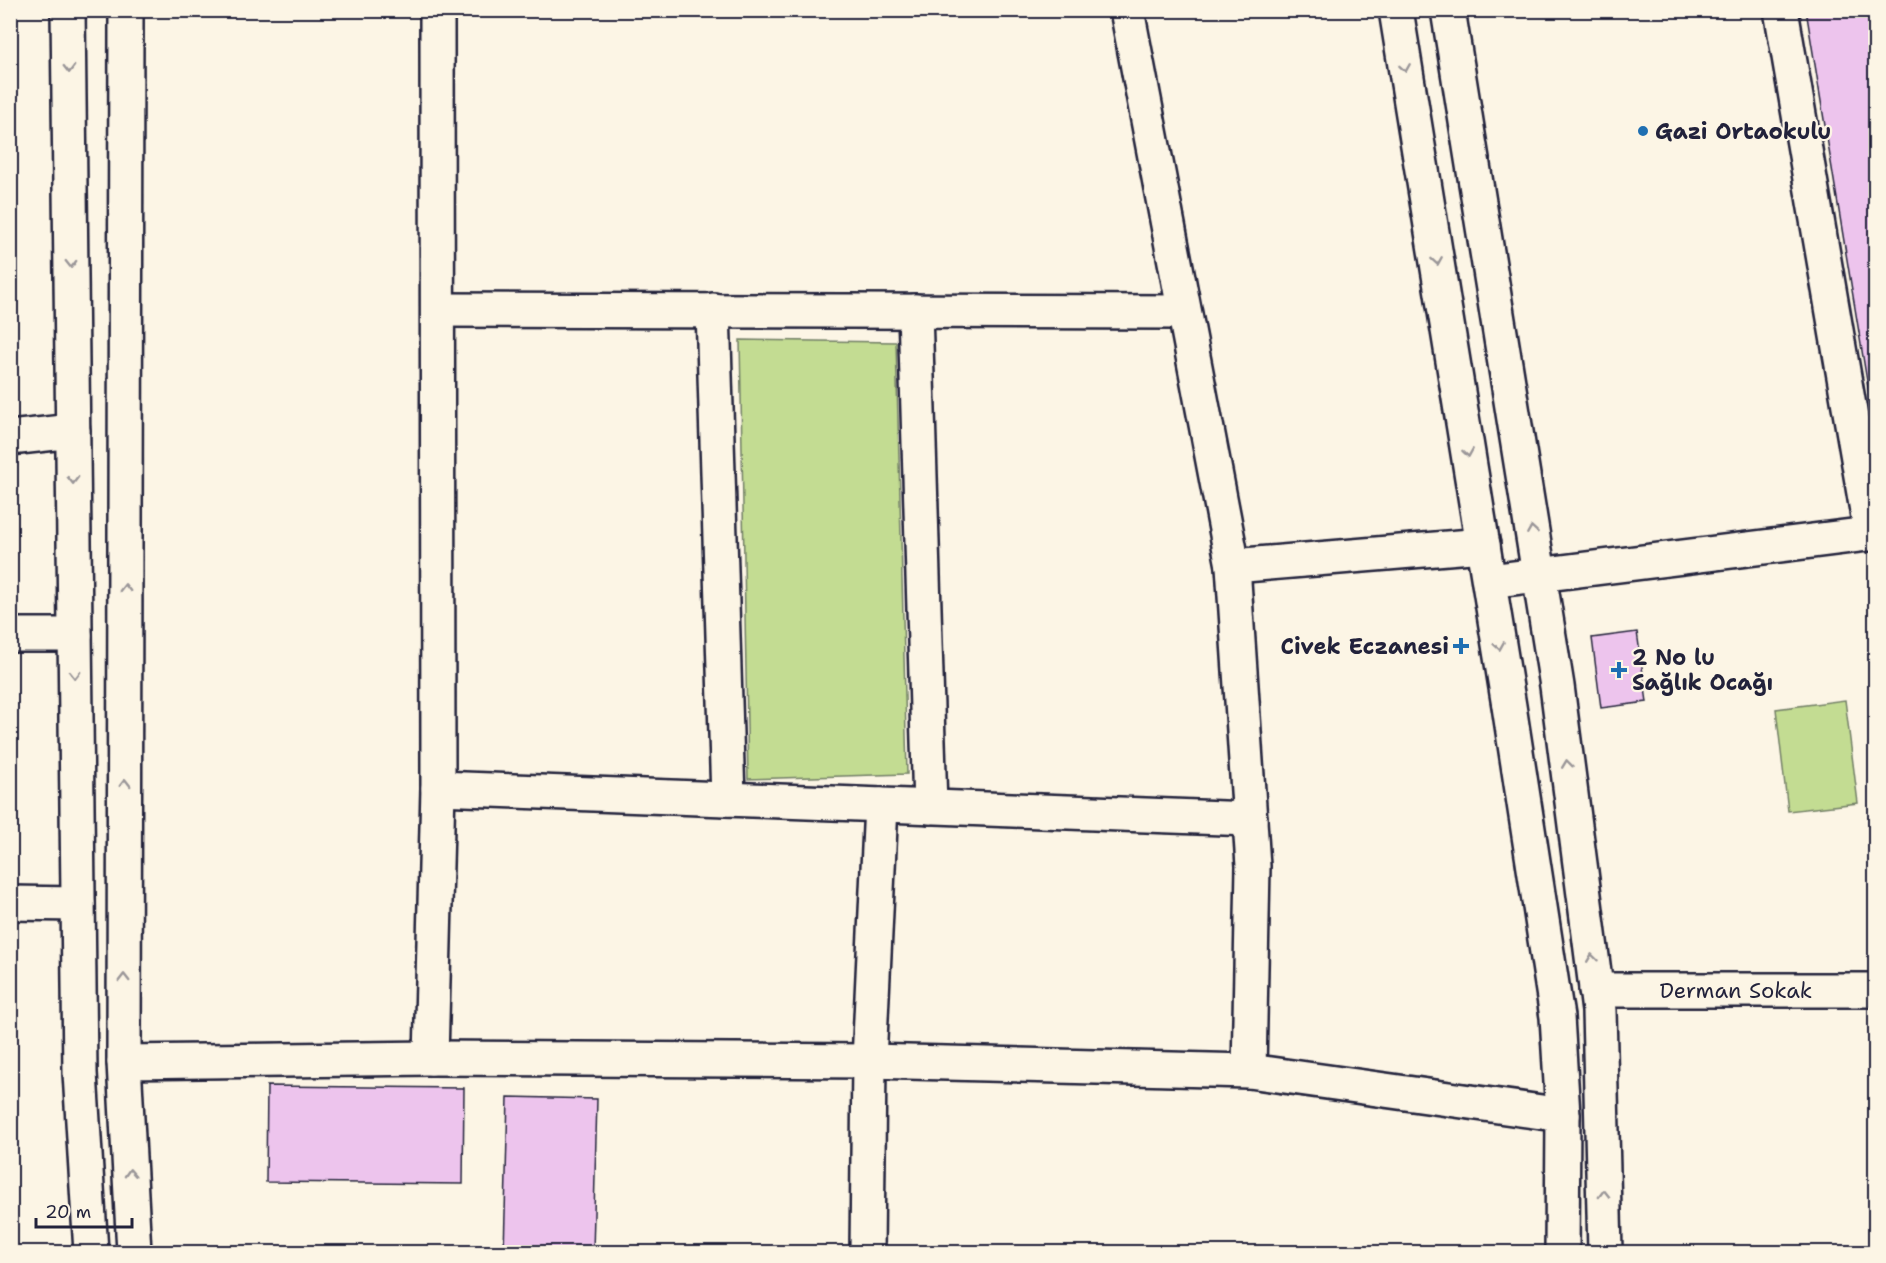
<svg xmlns="http://www.w3.org/2000/svg" width="1886" height="1263" font-family="'Shantell Sans',sans-serif">
	<style>
		.green { fill: #c3dc92; stroke: #727f66; stroke-width: 1.5 }
		.building { fill: #edc4ed; stroke: #22223b; stroke-width: 1.5 }
		.lines { fill: none; stroke-linecap: round; stroke-linejoin: round }
		.minor-casing { stroke: #22223b; stroke-width: 38 }
		.minor { stroke: #fcf5e5; stroke-width: 33 }
		.oneway { stroke: #9a9698 }
		.poi-dot { fill: #1f6fb2; stroke: #fcf5e5; stroke-width: 2 }
		.labels { text-anchor: middle; stroke-width: 4.5; stroke-linejoin: round; paint-order: stroke }
		.poi-label { font-size: 22px; font-weight: bold; fill: #22223b; stroke: #fcf5e5; text-anchor: start }
		.street-label { font-size: 22px; fill: #22223b; stroke: #fcf5e5 }
	</style>
	<rect width="100%" height="100%" fill="#fcf5e5"/>
	<filter id="ink" filterUnits="userSpaceOnUse"><feTurbulence type="fractalNoise" baseFrequency=".0167" numOctaves="2"/><feDisplacementMap in="SourceGraphic" scale="12" xChannelSelector="R" yChannelSelector="G"/><feConvolveMatrix kernelMatrix="1 2 1 2 8 2 1 2 1" color-interpolation-filters="sRGB"/></filter>
	<g filter="url(#ink)">
		<g class="green">
			<path d="M740 340 896 342 907 774 748 779Z"/>
			<path d="M1845 700 1858 803 1788 811 1776 709Z"/>
		</g>
		<g class="building">
			<path d="M1806 10H1876V436Z"/>
			<path d="M1637 632 1647 702 1601 708 1592 638Z"/>
			<path d="M267 1086 464 1088 463 1184 266 1182Z"/>
			<path d="M508 1097 597 1099 593 1252H504Z"/>
		</g>
		<g class="lines">
			<defs>
				<g id="minor">
					<path d="M68 10 80 1073 91 1252"/>
					<path d="M126 10 124 1062 134 1252"/>
					<path d="M1127 10 1233 566 1253 866 1249 1071"/>
					<path d="M1396 10 1509 706 1557 1017 1563 1115 1562 1252"/>
					<path d="M1448 10 1557 686 1599 1011 1605 1252"/>
					<path d="M1781 10 1871 534"/>
					<path d="M438 310 1184 312"/>
					<path d="M713 310 728 799"/>
					<path d="M915 311 930 807"/>
					<path d="M10 438 73 431"/>
					<path d="M1233 566 1483 545"/>
					<path d="M1489 581 1876 533"/>
					<path d="M10 635H75"/>
					<path d="M438 788 1250 819"/>
					<path d="M10 903 78 904"/>
					<path id="s1" d="M1596 990H1876"/>
					<path d="M431 1058 438 788 437 10"/>
					<path d="M124 1062 431 1058 869 1061 1249 1071 1563 1115"/>
					<path d="M867 1252 869 1061 881 805"/>
				</g>
			</defs>
			<use href="#minor" class="minor-casing"/>
			<use href="#minor" class="minor"/>
		</g>
		<defs><path id="oneway-chevron" d="M-2-3.5L2.5 0L-2 3.5" fill="none" stroke-width="1.6" stroke-linecap="round" stroke-linejoin="round" transform="scale(1.5)"/></defs>
		<g class="oneway">
			<use href="#oneway-chevron" transform="translate(1405 68) rotate(81)"/>
			<use href="#oneway-chevron" transform="translate(69 69) rotate(89)"/>
			<use href="#oneway-chevron" transform="translate(1437 261) rotate(81)"/>
			<use href="#oneway-chevron" transform="translate(71 264) rotate(89)"/>
			<use href="#oneway-chevron" transform="translate(1468 453) rotate(81)"/>
			<use href="#oneway-chevron" transform="translate(73 480) rotate(89)"/>
			<use href="#oneway-chevron" transform="translate(1532 530) rotate(-99)"/>
			<use href="#oneway-chevron" transform="translate(125 588) rotate(-90)"/>
			<use href="#oneway-chevron" transform="translate(1499 646) rotate(81)"/>
			<use href="#oneway-chevron" transform="translate(75 675) rotate(89)"/>
			<use href="#oneway-chevron" transform="translate(1567 764) rotate(-97)"/>
			<use href="#oneway-chevron" transform="translate(125 783) rotate(-90)"/>
			<use href="#oneway-chevron" transform="translate(1592 958) rotate(-97)"/>
			<use href="#oneway-chevron" transform="translate(124 978) rotate(-90)"/>
			<use href="#oneway-chevron" transform="translate(130 1173) rotate(-93)"/>
			<use href="#oneway-chevron" transform="translate(1604 1194) rotate(-91)"/>
		</g>
	</g>
	<g class="poi-dot">
		<circle cx="1643" cy="131" r="6"/>
		<path d="M1458 637h6v6h6v6h-6v6h-6v-6h-6v-6h6z"/>
		<path d="M1616 661h6v6h6v6h-6v6h-6v-6h-6v-6h6z"/>
	</g>
	<g class="labels">
		<g class="poi-label">
			<text x="1655" y="139">Gazi Ortaokulu</text>
			<text x="1449" y="654" text-anchor="end">Civek Eczanesi</text>
			<text x="1632" y="665">2 No lu<tspan x="1632" dy="25">Sağlık Ocağı</tspan></text>
		</g>
		<g class="street-label">
			<text dy="8" stroke="none"><textPath href="#s1" startOffset="140">Derman Sokak</textPath></text>
		</g>
	</g>
	<rect width="1886" height="1263" fill="none" stroke="#fcf5e5" stroke-width="36"/>
	<rect x="18" y="18" width="1850" height="1227" fill="none" stroke="#22223b" stroke-width="2" filter="url(#ink)"/>
	<path d="M36 1218v9h96v-9" fill="none" stroke="#22223b" stroke-width="3"/>
	<text x="45" y="1218" font-size="18" fill="#22223b" stroke="#fcf5e5" stroke-width="4.5" paint-order="stroke">20 m</text>
</svg>
